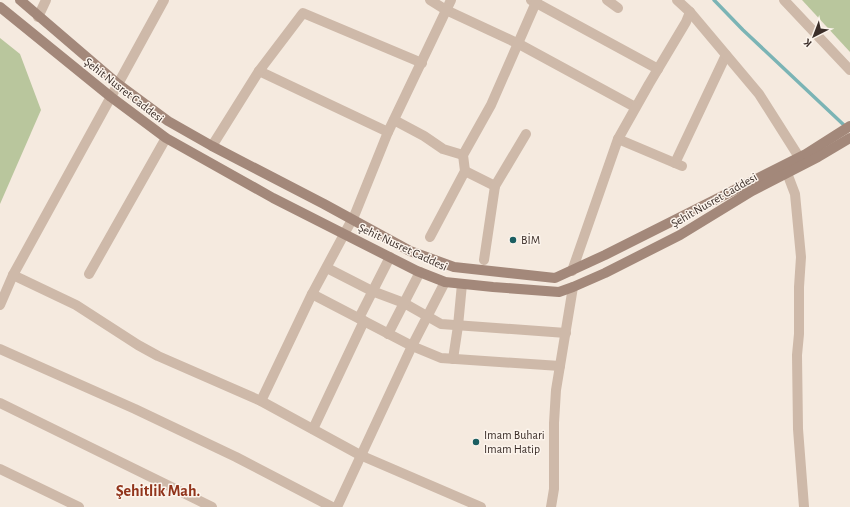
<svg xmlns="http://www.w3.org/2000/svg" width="850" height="507" font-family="'Alegreya Sans',sans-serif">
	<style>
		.green { fill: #b9c69d }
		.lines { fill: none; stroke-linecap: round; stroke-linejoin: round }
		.stream { stroke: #7bb4b5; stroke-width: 3.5 }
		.minor { stroke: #ceb9a9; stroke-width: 10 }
		.tertiary { stroke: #ceb9a9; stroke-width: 10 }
		.secondary { stroke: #a3887a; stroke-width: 10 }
		.poi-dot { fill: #1b5e61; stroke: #fcf4ec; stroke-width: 1.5 }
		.labels { text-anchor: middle; stroke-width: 3; stroke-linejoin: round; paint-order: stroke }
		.street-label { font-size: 12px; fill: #3b2e29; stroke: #fcf4ec }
		.poi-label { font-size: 12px; fill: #3b2e29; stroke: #fcf4ec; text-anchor: start }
		.district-label { font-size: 16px; font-weight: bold; fill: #91341b; stroke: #fcf4ec }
	</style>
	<rect width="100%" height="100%" fill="#f5eadf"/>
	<g class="green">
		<path d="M802 0H850V52Z"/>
		<path d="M0 38 20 54 41 110 0 204Z"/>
	</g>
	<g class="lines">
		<path class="stream" d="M714 0 743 30 846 127"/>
		<g class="minor">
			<path d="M430 0 446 10 519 44 635 107"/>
			<path d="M531 0 658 69"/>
			<path d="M607 0 618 8"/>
			<path d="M784 0 850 70"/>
			<path d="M38 17 46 0"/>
			<path d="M259 71 388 132"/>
			<path d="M118 84 164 0"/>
			<path d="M394 120 424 136 443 149 463 155"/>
			<path d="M618 139 682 166"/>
			<path d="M212 146 259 71 303 13 422 63"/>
			<path d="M675 163 726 55"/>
			<path d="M465 171 495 186"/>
			<path d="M430 237 465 171 463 155 491 105 537 0"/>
			<path d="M484 260 495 186 526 134"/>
			<path d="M327 268 372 291 404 303 441 324 566 333"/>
			<path d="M89 274 166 138"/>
			<path d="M13 275 76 305 138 345 158 356 261 401 360 455 481 507"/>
			<path d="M312 294 412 346 441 358 560 366"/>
			<path d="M359 318 390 257"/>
			<path d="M388 334 420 272"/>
			<path d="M0 349 135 409 236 457 332 507"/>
			<path d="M453 359 458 326 462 284"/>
			<path d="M261 401 312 294 355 214 388 132 451 0"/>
			<path d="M0 403 212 507"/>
			<path d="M313 429 364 321"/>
			<path d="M0 469 79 507"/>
			<path d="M337 507 412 346 445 282"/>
		</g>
		<g class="tertiary">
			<path d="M677 0 690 12 759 94 799 157"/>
			<path d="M787 173 795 194 801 257 799 287V334L797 355 798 429 804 507"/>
			<path d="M572 271 618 139 649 84 686 22 690 12"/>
			<path d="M0 305 13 275 118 84"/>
			<path d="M551 507 554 489V423L556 390 573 287"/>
		</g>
		<g class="secondary">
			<path d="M20 0 118 84 168 121 212 146 324 204 410 251 454 267 555 278 605 255 806 154 850 126"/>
			<path d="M0 7 111 97 166 138 273 198 417 271 445 282 493 287 559 292 573 287 605 273 680 235 752 191 818 157 850 138"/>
		</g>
	</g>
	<g class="poi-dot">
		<circle cx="513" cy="240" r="4"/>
		<circle cx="476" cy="442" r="4"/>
	</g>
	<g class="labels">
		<g class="street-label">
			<text transform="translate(124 90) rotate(38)" y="4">Şehit Nusret Caddesi</text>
			<text transform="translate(714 200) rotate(-30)" y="4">Şehit Nusret Caddesi</text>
			<text transform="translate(403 247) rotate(25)" y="4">Şehit Nusret Caddesi</text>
		</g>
		<g class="poi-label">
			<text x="521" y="244">BİM</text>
			<text x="484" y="439">Imam Buhari<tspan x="484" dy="14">Imam Hatip</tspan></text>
		</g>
		<g class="district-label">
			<text x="158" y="496">Şehitlik Mah.</text>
		</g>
	</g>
	<g transform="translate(814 36) rotate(222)" stroke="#fcf4ec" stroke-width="3" paint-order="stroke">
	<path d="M0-3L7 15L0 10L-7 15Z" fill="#3b2e29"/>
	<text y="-6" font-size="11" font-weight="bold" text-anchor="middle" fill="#3b2e29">K</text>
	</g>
</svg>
